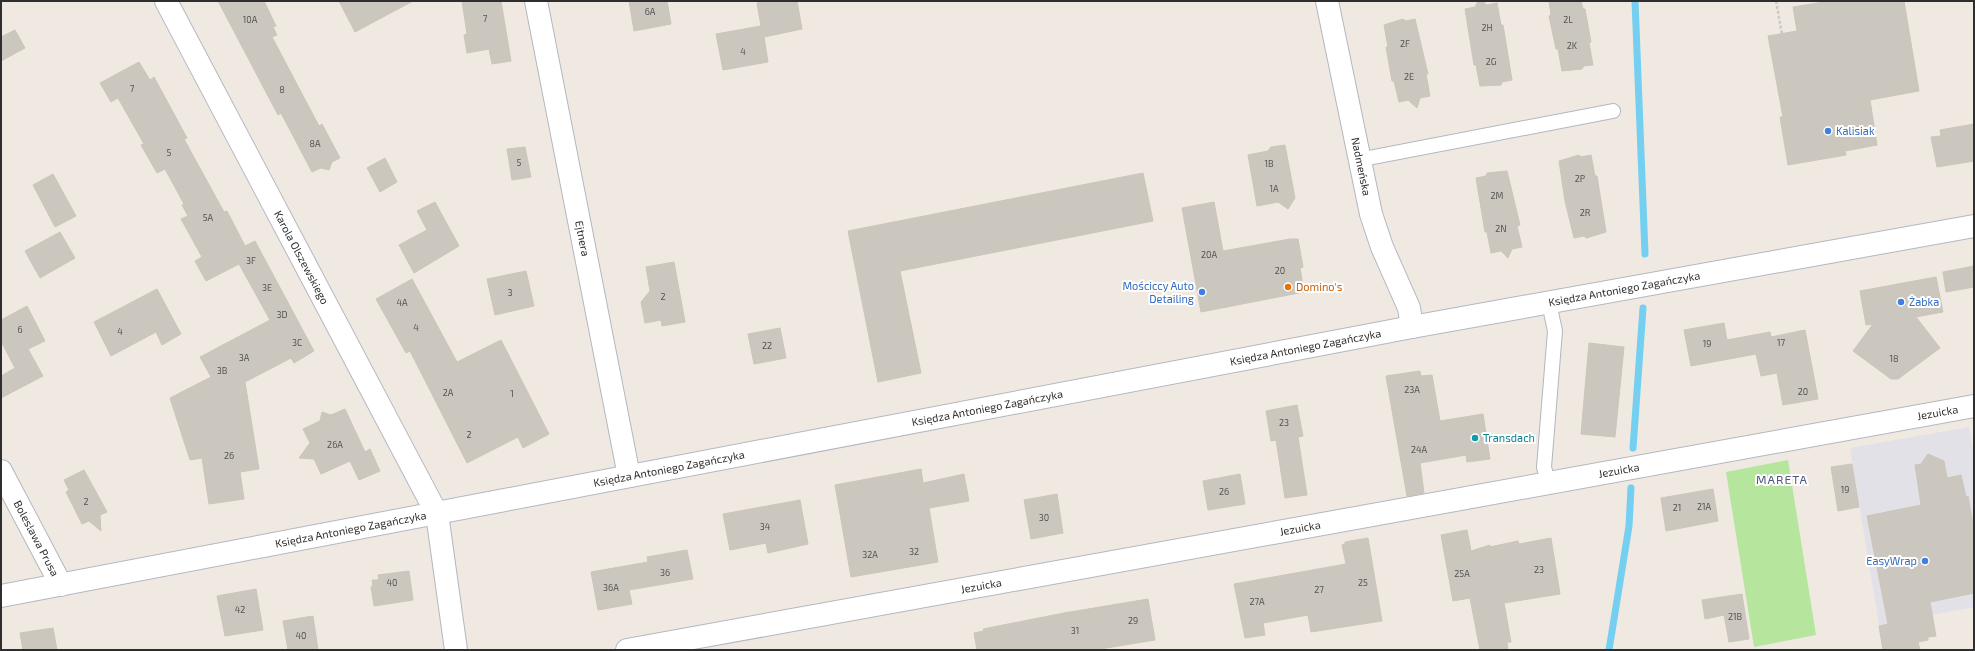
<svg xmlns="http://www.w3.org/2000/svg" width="1975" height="651" font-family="'Exo 2',sans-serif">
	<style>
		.industrial { fill: #e3e1e8 }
		.green { fill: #b6e59e }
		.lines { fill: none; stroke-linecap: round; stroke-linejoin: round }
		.stream { stroke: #75cff0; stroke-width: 7 }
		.building { fill: #cbc7bf; stroke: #cbc5ba }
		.service-casing { stroke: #b4b7c1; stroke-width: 16 }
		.minor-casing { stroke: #b4b7c1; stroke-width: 24 }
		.tertiary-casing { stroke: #b4b7c1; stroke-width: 24 }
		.path { stroke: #c9c9c9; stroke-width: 2.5; stroke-dasharray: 3 2; stroke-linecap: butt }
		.service { stroke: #fff; stroke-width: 14 }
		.minor { stroke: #fff; stroke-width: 22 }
		.tertiary { stroke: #fff; stroke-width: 22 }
		.shop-dot { fill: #3f7fe0; stroke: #fff; stroke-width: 1.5 }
		.food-dot { fill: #e8710a; stroke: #fff; stroke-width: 1.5 }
		.culture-dot { fill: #0f9aa8; stroke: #fff; stroke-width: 1.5 }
		.labels { text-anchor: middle; stroke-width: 4; stroke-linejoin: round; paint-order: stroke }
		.number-label { font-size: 9px; fill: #555452 }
		.shop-label { font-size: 11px; fill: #366cbe; stroke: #fff; text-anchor: start }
		.street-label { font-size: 11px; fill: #2e2e2e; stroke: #fff }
		.food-label { font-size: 11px; fill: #c56008; stroke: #fff; text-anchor: start }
		.culture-label { font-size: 11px; fill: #0d838f; stroke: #fff; text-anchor: start }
		.neighbourhood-label { font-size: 12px; letter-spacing: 1px; fill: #4d5680; stroke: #fff }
	</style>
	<rect width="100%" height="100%" fill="#efe9e1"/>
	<path class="industrial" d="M1969 427 1974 454V607L1879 625 1850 448Z"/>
	<path class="green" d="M1788 460 1816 635 1754 647 1726 472Z"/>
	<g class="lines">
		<g class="stream">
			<path d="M1635 1 1645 254"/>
			<path d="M1633 448 1643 308"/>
			<path d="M1609 650 1629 526 1631 488"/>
		</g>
	</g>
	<g class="building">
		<path d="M218 1H264L276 26 273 27 277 35 272 37 319 126 322 124 340 158 332 162 329 170 321 168 312 172 281 113 278 115Z"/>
		<path d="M339 1H413L355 32Z"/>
		<path d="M462 1H501L511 61 492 64 489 49 467 53 464 35 467 34Z"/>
		<path d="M629 1H667L671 24 634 31Z"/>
		<path d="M769 1H797L802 29 764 37 768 62 723 70 716 34 761 26 757 3Z"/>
		<path d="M1478 1H1482L1487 5 1497 3 1501 25H1503L1512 80 1502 82 1501 85 1480 86 1476 65H1474L1465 9 1475 7Z"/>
		<path d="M1549 1H1581L1583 9H1585L1591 42 1589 43 1593 65 1584 66 1582 69 1562 71 1558 49H1556L1549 16 1551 15Z"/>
		<path d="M1830 1H1904L1919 91 1870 100 1877 145 1845 151 1846 155 1788 165 1780 117H1783L1768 36 1797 31 1793 7Z"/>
		<path d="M1403 19 1406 21 1415 19 1428 74H1426L1430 96 1420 98 1417 108 1408 100 1399 102 1394 81H1392L1386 47H1388L1384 25Z"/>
		<path d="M15 30 25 48 1 61V37Z"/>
		<path d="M139 62 150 80 154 77 187 138 184 139 224 212 227 211 245 246 255 241 314 351 294 363 291 358 245 382 259 469 240 472 244 499 209 504 202 458 190 460 170 398 211 377 200 357 270 320 239 264 206 281 195 261 202 257 181 219 188 216 182 205 184 204 165 169 157 173 141 145 144 144 118 98 111 102 100 83Z"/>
		<path d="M1974 124V161L1937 167 1931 137 1941 136 1940 130Z"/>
		<path d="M1285 145 1295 198 1288 209 1278 202 1257 206 1248 155 1268 151 1271 147Z"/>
		<path d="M525 147 531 177 512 180 507 149Z"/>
		<path d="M1579 155 1581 157 1591 155 1595 176H1597L1606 232 1586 238 1584 236 1574 238 1565 201 1559 161Z"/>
		<path d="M385 158 397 182 380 192 367 168Z"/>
		<path d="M1507 171 1520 225 1517 226 1522 247 1512 249 1508 258 1501 251 1491 253 1487 232H1485L1476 178 1486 176 1487 173Z"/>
		<path d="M1143 173 1153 221 900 271 921 373 878 382 848 231Z"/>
		<path d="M53 174 76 216 55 227 33 185Z"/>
		<path d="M435 202 459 246 414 273 399 245 427 230 417 211Z"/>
		<path d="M1214 202 1223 251 1290 239H1298L1303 267 1300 268 1304 292 1201 312 1182 208Z"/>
		<path d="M60 232 75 258 40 278 25 251Z"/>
		<path d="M674 262 685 322 662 326 661 320 645 323 641 302 650 291 646 267Z"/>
		<path d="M1974 266V287L1946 292 1943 272Z"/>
		<path d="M526 271 534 306 495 315 487 279Z"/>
		<path d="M1936 277 1943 312 1916 317 1940 348 1898 379H1891L1853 351 1873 324 1866 325 1860 291Z"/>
		<path d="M412 279 457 362 501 340 549 434 523 448 518 437 467 463 410 351 406 353 376 299Z"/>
		<path d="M157 289 181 334 162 345 156 332 111 356 94 322Z"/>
		<path d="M27 306 45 341 28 349 43 376 1 398V376L15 368 1 341V320Z"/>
		<path d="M1724 323 1727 340 1770 332 1771 337 1805 330 1818 399 1783 405 1777 373 1761 376 1756 354 1691 366 1684 330Z"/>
		<path d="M780 328 786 358 754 364 748 334Z"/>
		<path d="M1589 343 1624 347 1615 437 1581 434Z"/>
		<path d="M1420 371 1421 376 1432 375 1440 421 1483 414 1490 459 1467 462 1466 455 1420 463 1424 493 1407 496 1386 376Z"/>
		<path d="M1297 405 1303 436 1298 437 1307 495 1285 498 1276 440 1271 441 1266 411Z"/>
		<path d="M345 409 365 452 370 449 380 471 359 480 350 461 321 474 314 459 299 458 310 443 303 429 320 421 322 412 331 415Z"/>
		<path d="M1928 454 1944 461 1947 478 1961 475 1966 497 1968 496 1974 529V593L1930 602 1936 636 1928 637V640L1918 642 1920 650H1883L1879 626 1888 624 1867 516 1921 505 1915 465 1921 464Z"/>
		<path d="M1852 464 1859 507 1838 511 1831 467Z"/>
		<path d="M921 469 923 483 964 474 965 480 969 501 929 508 938 562 851 577 835 485Z"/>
		<path d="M84 470 107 512 100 515 101 531 89 521 82 524 66 492 69 490 64 480Z"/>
		<path d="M1240 474 1245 504 1208 510 1203 481Z"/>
		<path d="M1713 489 1718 521 1666 531 1661 498Z"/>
		<path d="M1057 494 1063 533 1031 539 1024 500Z"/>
		<path d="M800 500 808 544 768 553 766 543 730 550 723 514Z"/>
		<path d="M1467 530 1471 551 1490 545V547L1518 541 1519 544 1551 538 1560 594 1504 603 1511 642H1507L1508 650H1480L1470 598 1453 601 1441 535Z"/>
		<path d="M1368 538 1382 621 1311 632 1308 615 1263 623 1265 635 1245 638 1234 584 1346 564 1342 545 1345 544V542Z"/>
		<path d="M687 550 693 579 629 590 632 604 598 610 591 572 648 562 647 557Z"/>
		<path d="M409 571 413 600 374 606 371 587 373 586 372 580H379L378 575Z"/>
		<path d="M256 589 263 630 225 636 217 596Z"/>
		<path d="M1742 594 1749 639 1729 642 1724 615 1705 619 1702 600Z"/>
		<path d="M1148 599 1155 640 1094 650H977L974 633 984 631 983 629 1064 613Z"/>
		<path d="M313 616 318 650H288L283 621Z"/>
		<path d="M53 628 57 650H23L20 633Z"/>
	</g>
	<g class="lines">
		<defs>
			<g id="service">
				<path d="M1358 160 1613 111"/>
				<path d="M1548 483 1544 467 1555 331 1549 303"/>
			</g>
			<g id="minor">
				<path id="s1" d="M166 1 437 514 456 650"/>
				<path id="s2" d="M536 1 629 476"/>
				<path id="s3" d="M1327 1 1371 214 1382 247 1409 308 1412 327"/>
				<path id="s4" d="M1 471 61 585"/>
				<path id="s5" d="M627 650 1974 406"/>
			</g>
			<g id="tertiary">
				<path id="s6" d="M1 596 1412 327 1974 226"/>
			</g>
		</defs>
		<use href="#service" class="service-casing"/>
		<use href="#minor" class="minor-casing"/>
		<use href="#tertiary" class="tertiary-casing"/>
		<path class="path" d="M1776 1 1782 34"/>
		<use href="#service" class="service"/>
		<use href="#minor" class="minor"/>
		<use href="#tertiary" class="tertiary"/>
	</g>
	<g class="shop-dot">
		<circle cx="1828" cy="131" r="4"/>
		<circle cx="1202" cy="292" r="4"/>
		<circle cx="1901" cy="302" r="4"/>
		<circle cx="1925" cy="561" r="4"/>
	</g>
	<circle class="food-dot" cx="1288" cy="287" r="4"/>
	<circle class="culture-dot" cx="1475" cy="438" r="4"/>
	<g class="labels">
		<g class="number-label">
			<text x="650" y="15">6A</text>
			<text x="485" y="22">7</text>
			<text x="250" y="23">10A</text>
			<text x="1568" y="23">2L</text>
			<text x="1487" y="31">2H</text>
			<text x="1405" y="47">2F</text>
			<text x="1572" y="49">2K</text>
			<text x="743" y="55">4</text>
			<text x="1491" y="65">2G</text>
			<text x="1409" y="80">2E</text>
			<text x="132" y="92">7</text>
			<text x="282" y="93">8</text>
			<text x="315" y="147">8A</text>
			<text x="169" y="156">5</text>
			<text x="519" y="166">5</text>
			<text x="1269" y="167">1B</text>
			<text x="1580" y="182">2P</text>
			<text x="1274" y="192">1A</text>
			<text x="1497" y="199">2M</text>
			<text x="1585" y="216">2R</text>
			<text x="208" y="221">5A</text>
			<text x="1501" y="232">2N</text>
			<text x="1209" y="258">20A</text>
			<text x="251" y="264">3F</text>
			<text x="1280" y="274">20</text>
			<text x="267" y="291">3E</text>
			<text x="510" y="296">3</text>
			<text x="663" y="300">2</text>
			<text x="402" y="306">4A</text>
			<text x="282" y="318">3D</text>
			<text x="416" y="331">4</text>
			<text x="20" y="333">6</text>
			<text x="120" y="335">4</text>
			<text x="297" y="346">3C</text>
			<text x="1781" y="346">17</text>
			<text x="1707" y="347">19</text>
			<text x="767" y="349">22</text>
			<text x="244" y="361">3A</text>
			<text x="1894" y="362">18</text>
			<text x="222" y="374">3B</text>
			<text x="1412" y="393">23A</text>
			<text x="1803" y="395">20</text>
			<text x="448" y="396">2A</text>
			<text x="512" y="397">1</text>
			<text x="1284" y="426">23</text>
			<text x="469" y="438">2</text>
			<text x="335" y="448">26A</text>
			<text x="1419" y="453">24A</text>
			<text x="229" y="459">26</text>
			<text x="1845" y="493">19</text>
			<text x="1224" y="495">26</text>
			<text x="86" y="505">2</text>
			<text x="1704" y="510">21A</text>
			<text x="1677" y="511">21</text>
			<text x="1044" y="521">30</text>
			<text x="765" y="530">34</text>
			<text x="914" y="555">32</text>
			<text x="870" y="558">32A</text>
			<text x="1539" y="573">23</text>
			<text x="665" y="576">36</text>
			<text x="1462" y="577">25A</text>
			<text x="392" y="586">40</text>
			<text x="1363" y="586">25</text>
			<text x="611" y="591">36A</text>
			<text x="1319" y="593">27</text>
			<text x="1257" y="605">27A</text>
			<text x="240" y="613">42</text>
			<text x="1735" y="620">21B</text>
			<text x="1133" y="624">29</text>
			<text x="1075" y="634">31</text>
			<text x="301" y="639">40</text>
		</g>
		<g class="shop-label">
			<text x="1836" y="135">Kalisiak</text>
			<text x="1194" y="290" text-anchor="end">Mościccy Auto<tspan x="1194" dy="13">Detailing</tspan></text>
			<text x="1909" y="306">Żabka</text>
			<text x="1917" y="565" text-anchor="end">EasyWrap</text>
		</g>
		<g class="street-label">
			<text dy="4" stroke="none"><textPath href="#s3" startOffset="169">Nadmeńska</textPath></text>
			<text dy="4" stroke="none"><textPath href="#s2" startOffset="242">Ejtnera</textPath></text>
			<text dy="4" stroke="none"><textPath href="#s1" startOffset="290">Karola Olszewskiego</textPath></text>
			<text dy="4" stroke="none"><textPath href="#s6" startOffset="1652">Księdza Antoniego Zagańczyka</textPath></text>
			<text dy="4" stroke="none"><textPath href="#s6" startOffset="1328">Księdza Antoniego Zagańczyka</textPath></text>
			<text dy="4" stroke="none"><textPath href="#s6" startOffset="1004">Księdza Antoniego Zagańczyka</textPath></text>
			<text dy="4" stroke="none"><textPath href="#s5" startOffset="1332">Jezuicka</textPath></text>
			<text dy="4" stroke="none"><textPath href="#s6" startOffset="680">Księdza Antoniego Zagańczyka</textPath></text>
			<text dy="4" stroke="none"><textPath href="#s5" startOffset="1008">Jezuicka</textPath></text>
			<text dy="4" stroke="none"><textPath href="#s5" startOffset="684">Jezuicka</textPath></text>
			<text dy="4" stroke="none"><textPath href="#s6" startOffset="356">Księdza Antoniego Zagańczyka</textPath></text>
			<text dy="4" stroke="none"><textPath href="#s4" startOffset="76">Bolesława Prusa</textPath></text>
			<text dy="4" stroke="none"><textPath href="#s5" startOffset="360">Jezuicka</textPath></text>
		</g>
		<g class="food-label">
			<text x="1296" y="291">Domino's</text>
		</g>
		<g class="culture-label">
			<text x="1483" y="442">Transdach</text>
		</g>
		<g class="neighbourhood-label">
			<text x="1782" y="484">MARETA</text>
		</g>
	</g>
	<rect width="1975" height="651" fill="none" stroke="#2e2e2e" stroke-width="4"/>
</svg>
